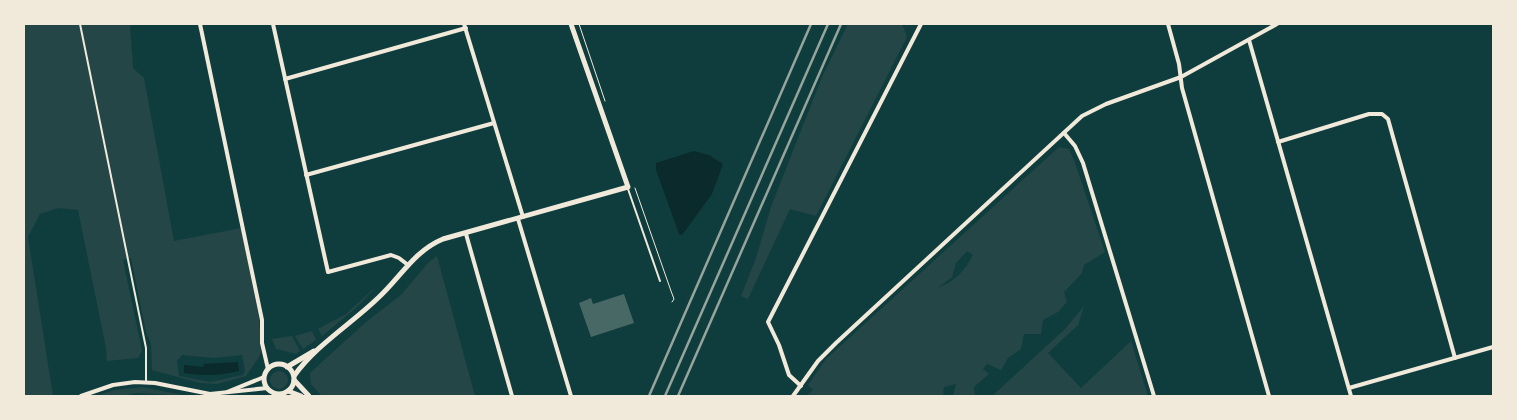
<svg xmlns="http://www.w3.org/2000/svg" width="1517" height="420" font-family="'DejaVu Sans',sans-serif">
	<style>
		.green { fill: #244646; fill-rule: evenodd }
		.water { fill: #0a2a2b }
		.building { fill: #486865 }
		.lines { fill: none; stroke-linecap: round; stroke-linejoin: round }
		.path { stroke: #f1e9da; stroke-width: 1 }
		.service { stroke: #f1e9da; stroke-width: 2 }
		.minor { stroke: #f1e9da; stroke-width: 4 }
		.tertiary { stroke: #f1e9da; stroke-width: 5 }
		.rail { stroke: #97a49c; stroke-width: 2.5 }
	</style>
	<rect width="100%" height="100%" fill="#0f3d3e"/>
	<g class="green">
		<path d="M24 24H130L133 68 144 78 174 241 241 228 259 317 261 352 259 357 246 376 217 384 200 383 152 370 151 344 146 332 131 258 123 260 142 351 138 358 107 361 106 348 78 210 58 208 40 214 28 237 53 396H24ZM182 355 214 358 242 355 245 371 243 375 210 382 179 376 177 361Z"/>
		<path d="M848 24H902L907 37 816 216 790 209 748 299 741 296 756 258 771 207 822 77Z"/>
		<path d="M1059 147 1069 149 1074 160 1105 252 1084 265 1082 273 1064 292 1067 302 1058 312 1043 320 1041 334H1024L1021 349 1008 358 1001 370 987 364 983 369 989 374 974 387 975 396H953L956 384 944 387 943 396H806L813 390 808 385 826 359ZM967 251 973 255C964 272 955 281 938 288L952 277 956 263Z"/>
		<path d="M437 256 475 396H322L311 384 310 373 366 322 401 295 428 263Z"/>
		<path d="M379 284 356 308 322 336 318 329 346 314Z"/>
		<path d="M1084 306 1078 325 1048 353 1081 388 1131 341 1148 396H992L1065 329Z"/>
		<path d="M312 331 316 340 303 349 295 336Z"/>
		<path d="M292 336 300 351 296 354 276 349 272 339Z"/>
		<circle cx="279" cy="380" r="9"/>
		<path d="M142 387 187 396 137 393 123 396H96L114 390Z"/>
	</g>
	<g class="water">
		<path d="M694 151 709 155 723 164 712 194 682 235 679 234 656 170V163Z"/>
		<path d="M238 362 239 371C219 376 203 376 184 373V365L203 367 204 364Z"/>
	</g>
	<path class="building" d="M624 294 634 323 591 337 579 303 591 298 593 304Z"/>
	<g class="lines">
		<g class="path">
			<path d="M579 24 605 101"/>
			<path d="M635 188 671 291 674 299 672 302"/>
		</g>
		<g class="service">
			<path d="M80 24 146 348V382"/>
			<path d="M628 189 660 281"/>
		</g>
		<g class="minor">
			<path d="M200 24 262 320V343L268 369"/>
			<path d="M273 24 328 272 391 255 399 258 408 265"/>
			<path d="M464 24 523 217"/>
			<path d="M1168 24 1179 64 1182 88 1269 396"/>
			<path d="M1249 40 1351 396"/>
			<path d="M285 79 466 28"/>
			<path d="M1064 133 1075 146 1083 163 1154 396"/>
			<path d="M1278 142 1369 114H1382L1388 119 1455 358"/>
			<path d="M306 175 494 123"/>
			<path d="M518 219 571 396"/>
			<path d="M466 234 512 396"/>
			<path d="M801 386 789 375 779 345 768 322 921 24"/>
			<path d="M1349 388 1493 347"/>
			<path d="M227 392 264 377"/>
			<path d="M81 396 113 385 135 382 155 383 210 394 267 388"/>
			<path d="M793 396 818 361 836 343 1082 116 1106 104 1181 77 1277 24"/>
		</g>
		<g class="tertiary">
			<circle cx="279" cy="379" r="15"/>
			<path d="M287 367 314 351"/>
			<path d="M294 376C316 345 350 325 378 298 400 278 414 251 443 239L628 187 571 24"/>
			<path d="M294 380 309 396"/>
			<path d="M288 391 301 396"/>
		</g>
		<g class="rail">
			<path d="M649 396 811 24"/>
			<path d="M665 396 828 24"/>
			<path d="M678 396 841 24"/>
		</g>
	</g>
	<rect width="1517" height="420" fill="none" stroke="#f1e9da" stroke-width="50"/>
</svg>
